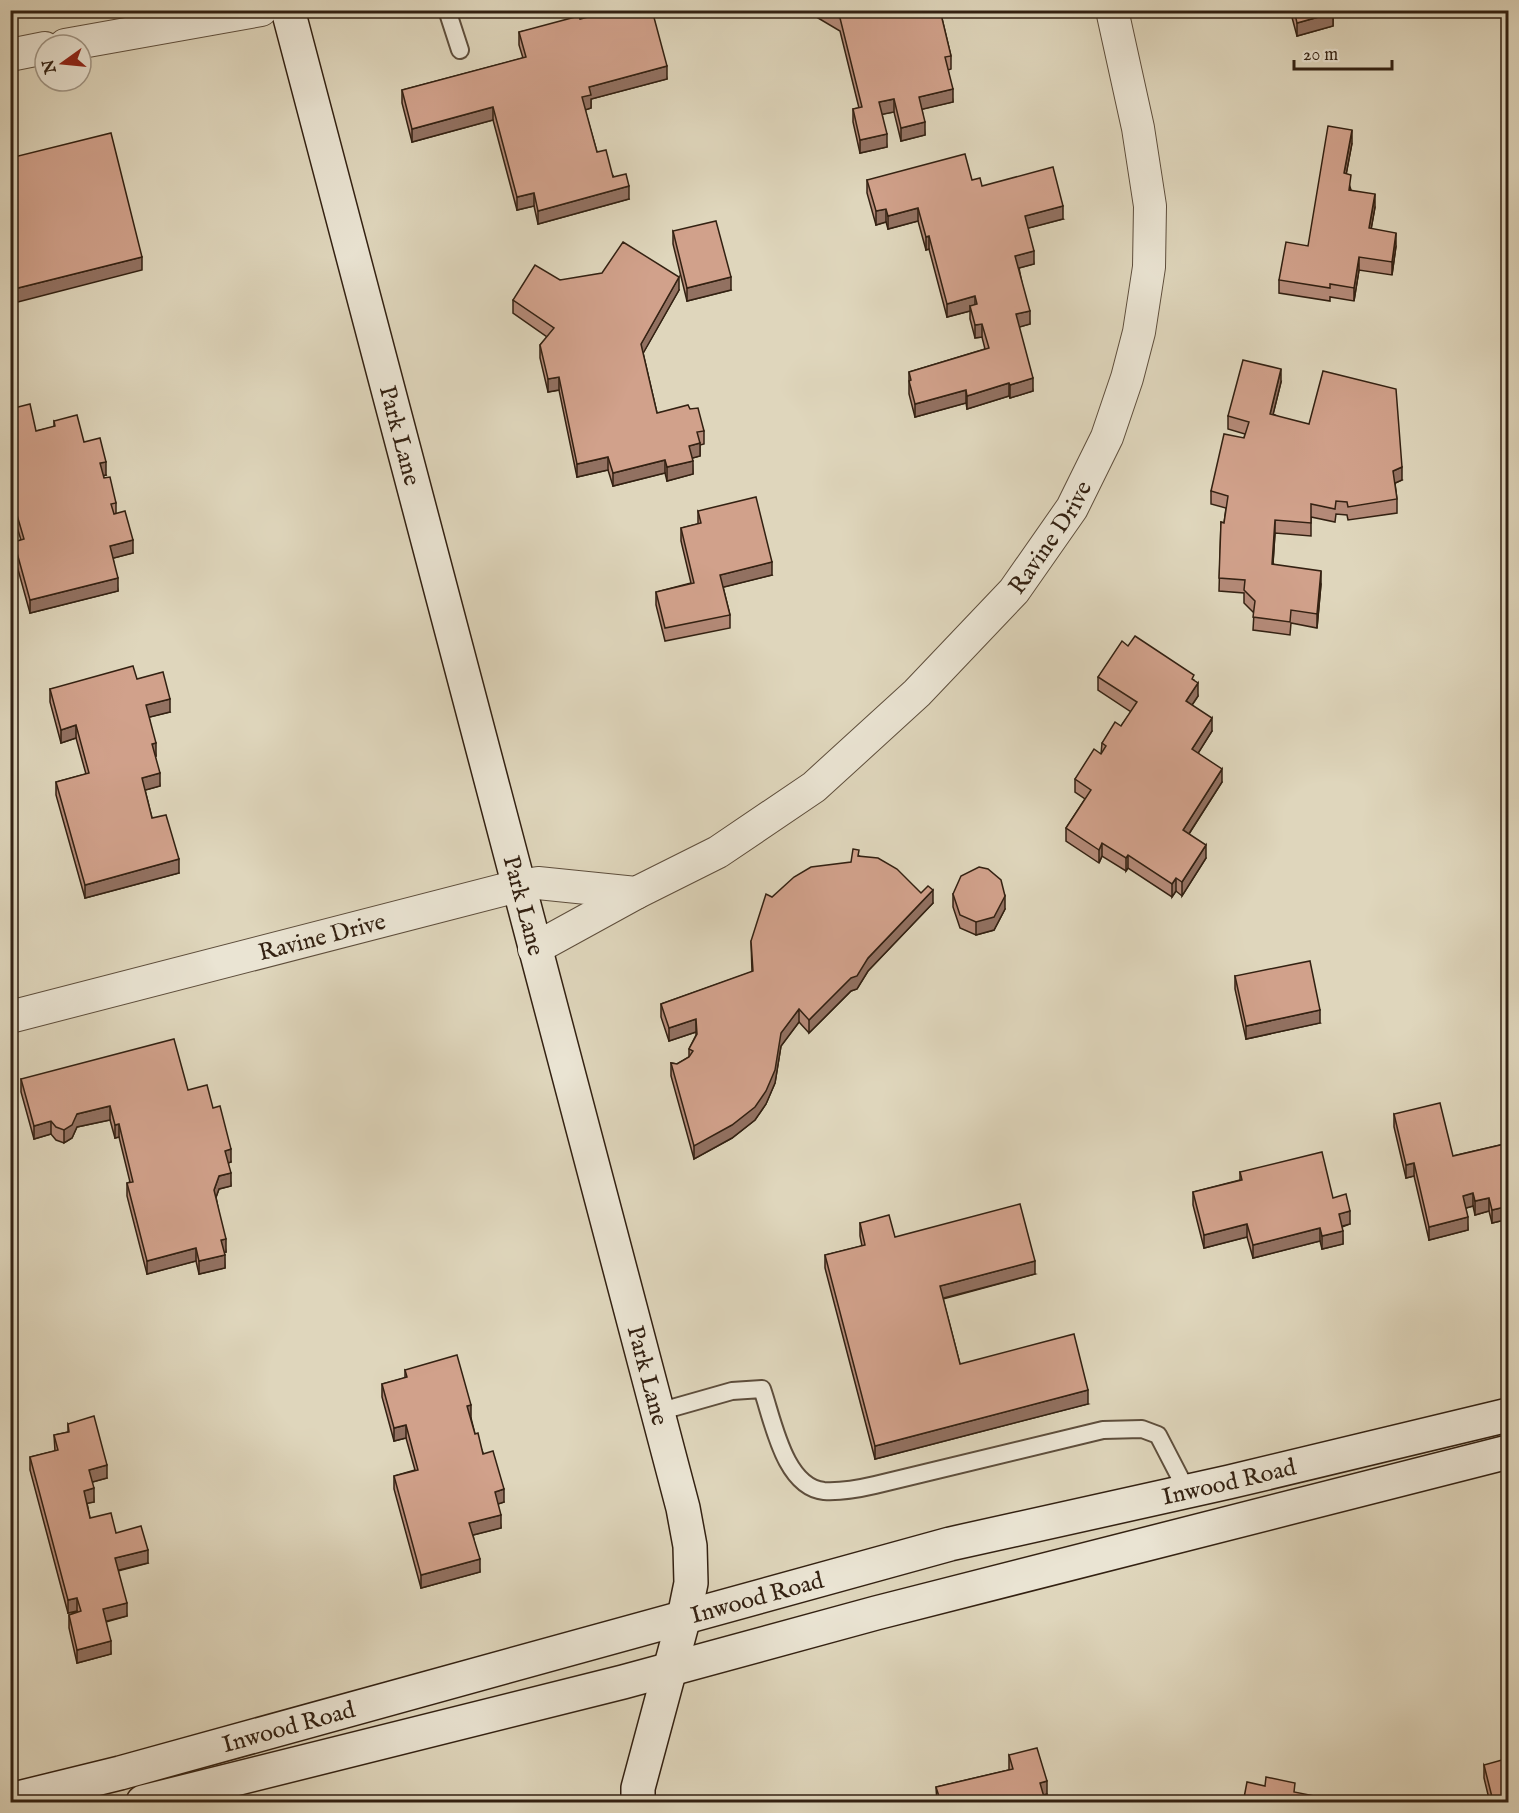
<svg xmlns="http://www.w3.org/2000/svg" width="1519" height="1813" font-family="'IM FELL English',serif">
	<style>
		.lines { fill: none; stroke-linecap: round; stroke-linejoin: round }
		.lane-casing { stroke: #5e4e3c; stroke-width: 20 }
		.street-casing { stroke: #5e4e3c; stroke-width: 34 }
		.secondary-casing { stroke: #332112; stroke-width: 36 }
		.lane { stroke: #eae4d3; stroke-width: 16 }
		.street { stroke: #eae4d3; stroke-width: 32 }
		.secondary { stroke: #eae4d3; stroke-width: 33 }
		.wall { fill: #b48a78; stroke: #332112; stroke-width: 1.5 }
		.shaded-wall { fill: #927161; stroke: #332112; stroke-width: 1.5 }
		.building { fill: #d1a18b; stroke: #332112; stroke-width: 1.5 }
		.labels { text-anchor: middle; stroke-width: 4.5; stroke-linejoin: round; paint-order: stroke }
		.street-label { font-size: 24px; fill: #332112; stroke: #eae4d3 }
	</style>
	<rect width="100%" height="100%" fill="#dfd6bc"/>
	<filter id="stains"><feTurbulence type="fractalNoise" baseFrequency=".00333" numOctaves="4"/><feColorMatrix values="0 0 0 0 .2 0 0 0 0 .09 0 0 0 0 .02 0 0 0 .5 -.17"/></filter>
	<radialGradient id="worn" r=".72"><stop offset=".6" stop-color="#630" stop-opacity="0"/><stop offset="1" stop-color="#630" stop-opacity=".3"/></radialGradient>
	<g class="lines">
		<defs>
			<g id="lane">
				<path d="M447 10 460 50"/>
				<path d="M658 1412 732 1391 762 1389C773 1420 784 1487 824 1491 842 1492 858 1489 875 1485L1103 1430 1142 1429 1158 1435 1187 1491"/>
			</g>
			<g id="street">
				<path d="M65 45 261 10"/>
				<path d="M10 55 45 48"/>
				<path d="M534 949 636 893"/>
				<path id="s1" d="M10 1017 518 886 538 883 636 893 718 852 814 787 917 693 1014 591 1072 508 1107 437 1127 378 1139 332 1149 267 1150 206 1138 128 1112 10"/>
			</g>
			<g id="secondary">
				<path id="s2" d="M288 10 683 1508 690 1546 691 1583 684 1617 638 1788V1802"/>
				<path id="s3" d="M10 1800 120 1773 950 1544 1229 1482 1508 1415"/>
				<path d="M143 1802 623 1682 876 1613 1508 1452"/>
			</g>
		</defs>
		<use href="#lane" class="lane-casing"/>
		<use href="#street" class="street-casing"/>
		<use href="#secondary" class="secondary-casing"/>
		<use href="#lane" class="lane"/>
		<use href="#street" class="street"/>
		<use href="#secondary" class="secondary"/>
	</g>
	<g class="wall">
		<path d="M599 10H652L667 79 591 99V108L585 110 597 152 629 199 538 224 534 206 517 210 493 120 412 142 402 103V90L523 58 519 45V32L580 19 599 14Z"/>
		<path d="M813 10H940L951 56V69L948 70 953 102 922 109 925 135 901 141 894 112 882 114 887 147 860 153 853 122V109L859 108 840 31 813 15Z"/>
		<path d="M1290 10H1333V26L1297 36Z"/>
		<path d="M1352 143 1346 174 1351 190 1375 207 1371 229 1396 246 1392 275 1359 270 1354 301 1330 297V301L1279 293V280L1308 246Z"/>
		<path d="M867 180H972L982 186 1063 219 1028 228 1034 264 1019 268 1030 324 1019 327 1033 391 1010 398 1009 396 967 409 966 403 915 417 909 394V372L985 349 982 337 975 338 970 319V311L947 317 929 249 926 250 918 221 888 229 886 222 876 225 867 193Z"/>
		<path d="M673 231 731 290 687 301 673 244Z"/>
		<path d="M560 280 679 290 643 353 657 413 690 409 704 431V444L700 445V456L692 458 693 474 667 481 665 473 613 486 608 470 577 477 559 390 548 392 540 358V345L547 337 513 313V300Z"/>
		<path d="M1281 382 1273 414 1402 480 1395 483 1397 499V513L1348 520 1347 515 1336 514 1335 522 1311 517V536L1275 533 1273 564 1321 584 1317 628 1291 623 1290 635 1253 630 1254 613 1244 603V593L1219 591 1221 522 1224 523 1226 508 1211 504V491L1244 438 1245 434 1228 429V416Z"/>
		<path d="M10 409 36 431 54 427V421L84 442 106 475H103L104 478 116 503V513L133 553 113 558 118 591 30 613 14 555V542L21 540 10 504Z"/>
		<path d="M698 511 772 575 723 587 730 615V628L665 641 656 605V592L691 583 681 541V528L698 524Z"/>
		<path d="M1128 646 1194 680 1198 696 1192 705 1212 731 1198 753 1222 782 1189 834 1206 858 1182 896 1176 891 1172 897 1128 868 1126 871 1102 856 1099 863 1066 841V828L1085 799 1075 792V779L1101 754 1102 743 1121 726 1131 712 1098 690V677Z"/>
		<path d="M137 679 170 712 149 717 156 756H155L160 786 145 790 152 818 179 873 85 898 56 795V782L86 774 76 738 61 743 50 702V689Z"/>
		<path d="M859 856 921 893 933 903 868 971 857 989 851 991 809 1033 799 1022 781 1046 775 1083 766 1104 755 1120 732 1138 694 1159 671 1076V1063L677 1064 689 1057V1049L696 1035V1032L669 1041 661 1017V1004L752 972 751 941Z"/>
		<path d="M953 894 1005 909 994 930 976 935 960 928 953 907Z"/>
		<path d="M1235 976 1320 1023 1246 1039 1235 989Z"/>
		<path d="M21 1079 188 1090 213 1108 231 1162 228 1163 231 1186 219 1189 216 1197 226 1252H224L225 1268 199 1274 196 1261 147 1274 127 1196V1183L130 1182 119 1137 115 1138 110 1120 77 1127 72 1138 64 1143 56 1140 51 1134 34 1139 21 1092Z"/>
		<path d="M1394 1114 1453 1156 1509 1143V1219L1492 1223 1489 1211 1475 1215 1473 1206 1466 1208 1468 1230 1429 1240 1414 1176 1406 1178 1394 1127Z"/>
		<path d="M1240 1172 1333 1198 1350 1224 1342 1227 1343 1244 1322 1249 1320 1241 1253 1258 1247 1237 1204 1248 1193 1205V1192L1240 1180Z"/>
		<path d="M860 1223 895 1237 1035 1274 943 1299 960 1364 1088 1404 875 1459 825 1268V1255L862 1246 860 1236Z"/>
		<path d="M405 1370 471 1418 475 1434 504 1502 498 1504 501 1528 473 1535 480 1572 421 1588 394 1489V1476L415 1470 406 1438 394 1441 382 1397V1384L405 1378Z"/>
		<path d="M68 1424 107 1478 92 1482 94 1502 87 1503 90 1518 116 1533 148 1563 118 1571 127 1616 106 1622 111 1654 77 1663 69 1628V1615L77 1612V1611L68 1613 30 1470V1457L55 1451 54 1435 68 1432Z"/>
		<path d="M1009 1755 1047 1794 1043 1795 1044 1803H937L936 1787 1009 1770Z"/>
		<path d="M1484 1765 1509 1803H1490L1484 1778Z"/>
	</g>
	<g class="shaded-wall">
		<path d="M1333 13V26L1297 36V23Z"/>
		<path d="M667 66V79L591 99V108L582 111V97L589 87Z"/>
		<path d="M953 89V102L919 110V97Z"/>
		<path d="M894 99V112L879 115V102Z"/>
		<path d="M493 107V120L412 142V129Z"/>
		<path d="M925 122V135L901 141V128Z"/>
		<path d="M1352 130V143L1344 186V173Z"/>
		<path d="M887 134V147L860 153V140Z"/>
		<path d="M629 186V199L538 224V211Z"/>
		<path d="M534 193V206L517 210V197Z"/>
		<path d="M1375 194V207L1369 241V228Z"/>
		<path d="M1063 206V219L1025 229V216Z"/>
		<path d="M918 208V221L888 229V216Z"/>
		<path d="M886 209V222L876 225V211Z"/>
		<path d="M1396 233V246L1392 275V262Z"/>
		<path d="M929 236V249L926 250V237Z"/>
		<path d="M1034 251V264L1015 269V256Z"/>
		<path d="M142 257V270L10 304V290Z"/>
		<path d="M1359 257V270L1354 301V288Z"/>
		<path d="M679 277V290L641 357V344Z"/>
		<path d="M731 277V290L687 301V288Z"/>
		<path d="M975 296V309L970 306V311L947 317V304Z"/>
		<path d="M1030 311V324L1016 328V314Z"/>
		<path d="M982 324V337L975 338V325Z"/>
		<path d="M1281 369V382L1270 427V414Z"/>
		<path d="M559 377V390L548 392V379Z"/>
		<path d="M1033 378V391L1010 398V385Z"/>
		<path d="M1009 383V396L967 409V396Z"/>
		<path d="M966 390V403L915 417V404Z"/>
		<path d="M700 443V456L689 459V446Z"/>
		<path d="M608 457V470L577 477V464Z"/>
		<path d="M665 460V473L613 486V473Z"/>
		<path d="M693 461V474L667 481V467Z"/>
		<path d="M106 462V475L100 476V463Z"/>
		<path d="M1402 467V480L1393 484V471Z"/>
		<path d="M1275 520V533L1272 577V564Z"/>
		<path d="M133 540V553L110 559V546Z"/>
		<path d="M772 562V575L720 588V575Z"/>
		<path d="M1321 571V584L1317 628V614Z"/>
		<path d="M118 578V591L30 613V600Z"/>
		<path d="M1198 683V696L1186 714V701Z"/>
		<path d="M170 699V712L146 718V705Z"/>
		<path d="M1212 718V731L1192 763V749Z"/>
		<path d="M76 725V738L61 743V730Z"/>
		<path d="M156 743V756L152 757V744Z"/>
		<path d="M1222 769V782L1183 843V830Z"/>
		<path d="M160 773V786L142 791V778Z"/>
		<path d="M1102 843V856L1099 863V850Z"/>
		<path d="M1206 845V858L1182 896V882Z"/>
		<path d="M1128 855V868L1126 871V858Z"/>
		<path d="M179 859V873L85 898V885Z"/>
		<path d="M1176 878V891L1172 897V884Z"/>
		<path d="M933 890V903L868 971 857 989 851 991 809 1033V1020Z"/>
		<path d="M1005 896V909L994 930 976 935V922Z"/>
		<path d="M799 1009V1022L781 1046 775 1083 766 1104 755 1120 732 1138 694 1159V1146Z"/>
		<path d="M1320 1010V1023L1246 1039V1026Z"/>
		<path d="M696 1019V1032L669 1041V1028Z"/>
		<path d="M110 1106V1120L77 1127 72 1138 64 1143V1130L77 1114Z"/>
		<path d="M51 1121V1134L34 1139V1126Z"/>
		<path d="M119 1124V1137L115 1138V1125Z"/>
		<path d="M231 1149V1162L225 1164V1151Z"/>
		<path d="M1414 1163V1176L1406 1178V1165Z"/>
		<path d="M231 1173V1186L219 1189 214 1203V1190L219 1176Z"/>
		<path d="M1473 1193V1206L1463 1209V1196Z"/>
		<path d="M1489 1198V1211L1475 1215V1201Z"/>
		<path d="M1509 1206V1219L1492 1223V1210Z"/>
		<path d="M1350 1211V1224L1339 1227V1214Z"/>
		<path d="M1468 1217V1230L1429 1240V1227Z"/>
		<path d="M1247 1224V1237L1204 1248V1235Z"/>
		<path d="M1320 1228V1241L1253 1258V1245Z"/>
		<path d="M1343 1231V1244L1322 1249V1236Z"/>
		<path d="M226 1239V1252L221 1253V1240Z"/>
		<path d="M196 1248V1261L147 1274V1261Z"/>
		<path d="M225 1255V1268L199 1274V1261Z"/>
		<path d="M1035 1261V1274L940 1299V1286Z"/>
		<path d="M1088 1390V1404L875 1459V1446Z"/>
		<path d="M471 1405V1418L467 1419V1406Z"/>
		<path d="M406 1425V1438L394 1441V1428Z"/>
		<path d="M107 1465V1478L89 1483V1470Z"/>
		<path d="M94 1488V1502L84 1504V1491Z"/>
		<path d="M504 1489V1502L495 1505V1492Z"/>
		<path d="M501 1515V1528L469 1536V1523Z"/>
		<path d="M148 1550V1563L115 1571V1558Z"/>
		<path d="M480 1559V1572L421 1588V1575Z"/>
		<path d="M77 1598V1611L68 1613V1600Z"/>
		<path d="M127 1603V1616L103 1622V1609Z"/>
		<path d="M111 1641V1654L77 1663V1650Z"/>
		<path d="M1047 1781V1794L1040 1796V1783Z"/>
		<path d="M1044 1797V1803H1029V1801Z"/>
		<path d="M1509 1797V1803H1493V1801Z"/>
	</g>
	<g class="building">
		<path d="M600 10H652L667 66 589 87 591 95 582 97 597 152 606 150 613 177 626 174 629 186 538 211 534 193 517 197 493 107 412 129 402 90 526 57 519 32 579 16 580 19 600 14Z"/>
		<path d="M827 10H940L951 56 945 57 953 89 919 97 925 122 901 128 894 99 879 102 887 134 860 140 853 109 862 107 840 18Z"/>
		<path d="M1294 10H1333V13L1297 23Z"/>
		<path d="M1328 126 1352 130 1344 173 1351 175 1349 190 1375 194 1369 228 1396 233 1392 262 1359 257 1354 288 1330 284V288L1279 280 1286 242 1308 246Z"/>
		<path d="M111 133 142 257 10 290V158Z"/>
		<path d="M965 154 972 180 980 178 982 186 1053 167 1063 206 1025 216 1034 251 1015 256 1030 311 1016 314 1033 378 1010 385 1009 383 967 396 966 390 915 404 909 381 911 380 909 372 989 348 982 324 975 325 970 306 977 304 975 296 947 304 929 236 926 237 918 208 888 216 886 209 876 211 867 180Z"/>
		<path d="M716 221 731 277 687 288 673 231Z"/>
		<path d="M623 242 679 277 641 344 657 413 688 405 690 409 698 408 704 431 697 432 700 443 689 446 693 461 667 467 665 460 613 473 608 457 577 464 559 377 548 379 540 345 554 328 513 300 535 265 560 280 602 273Z"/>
		<path d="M1243 360 1281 369 1270 414 1309 424 1323 371 1396 389 1402 467 1393 471 1397 499 1348 507 1347 502 1336 501 1335 509 1311 504V523L1275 520 1272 564 1321 571 1317 614 1291 610 1290 622 1253 617 1255 601 1244 590 1245 580 1219 578 1221 522 1224 523 1228 496 1211 491 1224 434 1244 438 1249 422 1228 416Z"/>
		<path d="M30 404 36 431 55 426 54 421 77 415 84 442 100 438 106 462 100 463 104 478 110 477 116 503 111 504 114 514 125 511 133 540 110 546 118 578 30 600 14 542 24 539 10 491V409Z"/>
		<path d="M756 497 772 562 720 575 730 615 665 628 656 592 694 583 681 528 701 523 698 511Z"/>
		<path d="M1135 636 1194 675 1192 679 1198 683 1186 701 1212 718 1192 749 1222 769 1183 830 1206 845 1182 882 1176 878 1172 884 1128 855 1126 858 1102 843 1099 850 1066 828 1091 790 1075 779 1094 749 1101 754 1106 746 1102 743 1115 722 1121 726 1137 702 1098 677 1122 641 1128 646Z"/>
		<path d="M133 666 137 679 163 672 170 699 146 705 156 743 152 744 160 773 142 778 152 818 166 815 179 859 85 885 56 782 89 773 76 725 61 730 50 689Z"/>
		<path d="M853 849 859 850 858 856 878 858 897 869 921 893 928 886 933 890 868 958 857 976 851 978 809 1020 799 1009 781 1033 775 1070 766 1091 755 1107 732 1125 694 1146 671 1063 677 1064 689 1057 693 1051 689 1049 697 1034 696 1019 669 1028 661 1004 753 971 751 941 766 894 772 897 794 877 811 867 851 862Z"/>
		<path d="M979 867 988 869 1001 880 1005 896 994 917 976 922 960 915 953 894 961 876Z"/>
		<path d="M1310 961 1320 1010 1246 1026 1235 976Z"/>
		<path d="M174 1039 188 1090 207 1085 213 1108 220 1106 231 1149 225 1151 231 1173 219 1176 214 1190 226 1239 221 1240 225 1255 199 1261 196 1248 147 1261 127 1183 133 1182 119 1124 115 1125 110 1106 77 1114 72 1125 64 1130 56 1127 51 1121 34 1126 21 1079Z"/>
		<path d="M1440 1103 1453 1156 1509 1143V1206L1492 1210 1489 1198 1475 1201 1473 1193 1463 1196 1468 1217 1429 1227 1414 1163 1406 1165 1394 1114Z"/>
		<path d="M1322 1152 1333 1198 1346 1194 1350 1211 1339 1214 1343 1231 1322 1236 1320 1228 1253 1245 1247 1224 1204 1235 1193 1192 1242 1180 1240 1172Z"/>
		<path d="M1020 1204 1035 1261 940 1286 960 1364 1074 1334 1088 1390 875 1446 825 1255 865 1245 860 1223 889 1215 895 1237Z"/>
		<path d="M457 1355 471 1405 467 1406 475 1434 478 1433 483 1454 493 1451 504 1489 495 1492 501 1515 469 1523 480 1559 421 1575 394 1476 418 1470 406 1425 394 1428 382 1384 407 1377 405 1370Z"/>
		<path d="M94 1416 107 1465 89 1470 94 1488 84 1491 90 1518 111 1513 116 1533 141 1526 148 1550 115 1558 127 1603 103 1609 111 1641 77 1650 69 1615 81 1611 77 1598 68 1600 30 1457 58 1450 54 1435 69 1432 68 1424Z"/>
		<path d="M1037 1748 1047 1781 1040 1783 1044 1797 1029 1801V1803H941L936 1787 1013 1769 1009 1755Z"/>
		<path d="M1509 1758V1797L1493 1801 1484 1765Z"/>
		<path d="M1266 1777 1295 1783 1294 1792 1335 1800V1803H1243L1247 1782 1265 1786Z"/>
	</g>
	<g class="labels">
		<g class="street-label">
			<text dy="8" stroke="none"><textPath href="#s2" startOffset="440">Park Lane</textPath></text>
			<text dy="8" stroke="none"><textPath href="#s1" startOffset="1196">Ravine Drive</textPath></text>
			<text dy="8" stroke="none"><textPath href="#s2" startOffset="926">Park Lane</textPath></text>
			<text dy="8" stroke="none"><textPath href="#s1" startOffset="322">Ravine Drive</textPath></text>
			<text dy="8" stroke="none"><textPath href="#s2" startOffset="1412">Park Lane</textPath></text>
			<text dy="8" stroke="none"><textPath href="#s3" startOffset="1260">Inwood Road</textPath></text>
			<text dy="8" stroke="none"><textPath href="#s3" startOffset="774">Inwood Road</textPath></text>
			<text dy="8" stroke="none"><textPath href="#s3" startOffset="288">Inwood Road</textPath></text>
		</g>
	</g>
	<rect width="1519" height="1813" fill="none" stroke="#dfd6bc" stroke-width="36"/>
	<rect x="12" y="12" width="1495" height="1789" fill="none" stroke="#332112" stroke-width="3"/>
	<rect x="18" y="18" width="1483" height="1777" fill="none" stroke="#332112" stroke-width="1.5"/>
	<g transform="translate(63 63) rotate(255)"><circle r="28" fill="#eae4d3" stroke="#a19686" stroke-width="1.5"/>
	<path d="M0-4.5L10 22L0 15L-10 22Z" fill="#8f2418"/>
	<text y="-9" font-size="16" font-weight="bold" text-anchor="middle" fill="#332112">N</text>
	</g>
	<path d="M1294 60v9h98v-9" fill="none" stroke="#332112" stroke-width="3"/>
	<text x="1303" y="60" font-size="18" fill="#332112" stroke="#eae4d3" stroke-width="4.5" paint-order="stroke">20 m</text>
	<rect width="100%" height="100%" filter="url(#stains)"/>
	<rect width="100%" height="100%" fill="url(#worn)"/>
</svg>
